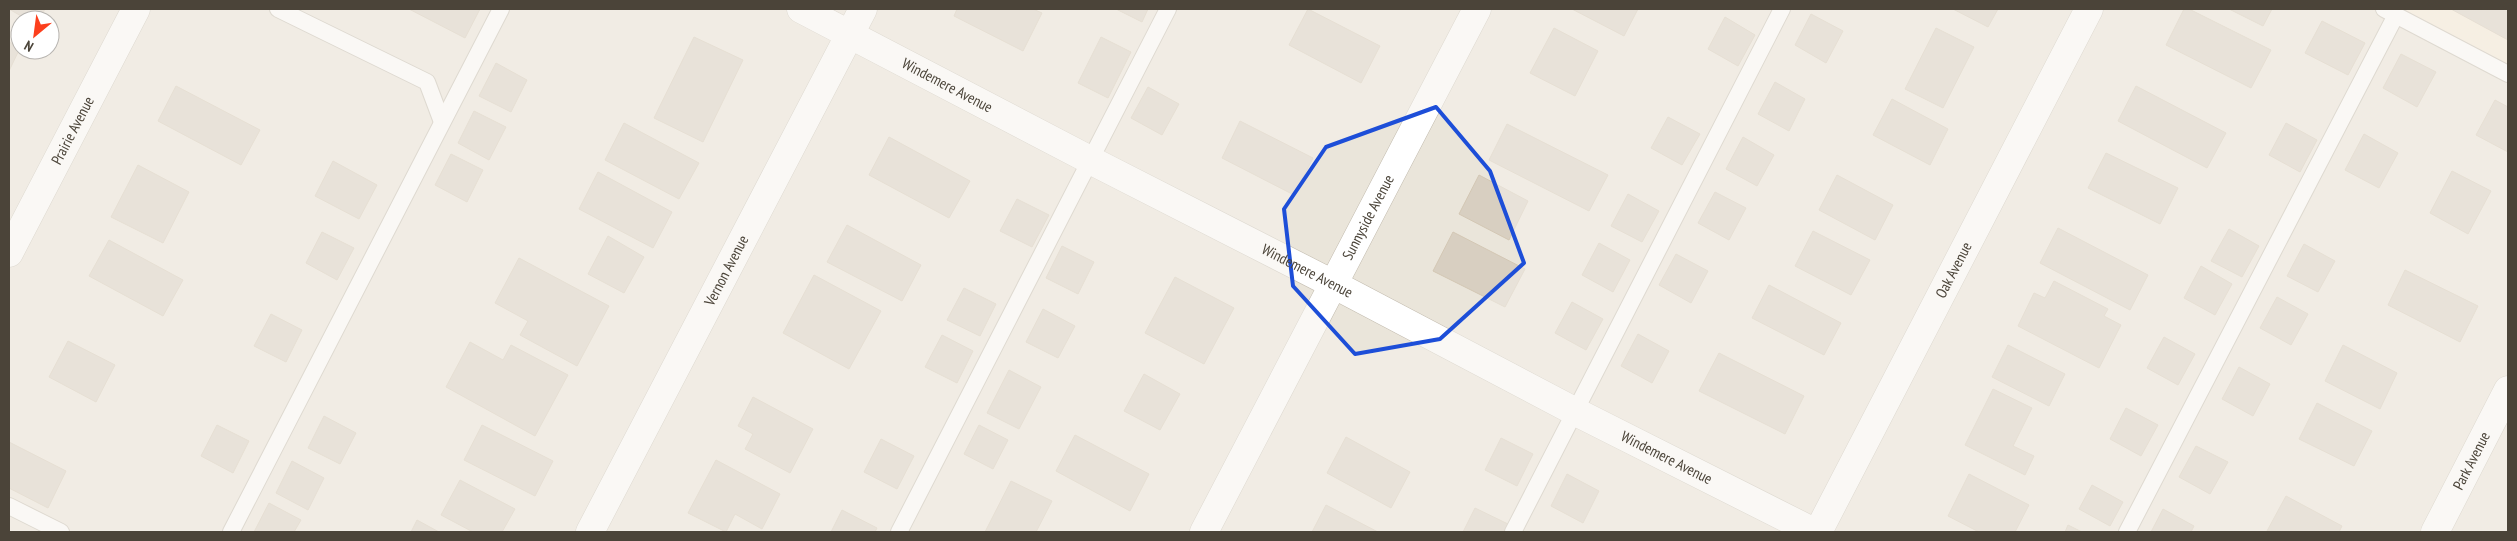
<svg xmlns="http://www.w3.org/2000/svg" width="2517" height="541" font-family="'PT Sans Narrow',sans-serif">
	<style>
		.residential { fill: #eae5da; fill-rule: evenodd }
		.commercial { fill: #f7ead8 }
		.building { fill: #d8cfc1; stroke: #d3c7b4 }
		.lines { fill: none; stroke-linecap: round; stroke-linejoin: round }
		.service-casing { stroke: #c2bbae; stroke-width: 18 }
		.minor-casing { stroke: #c2bbae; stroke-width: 29 }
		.tertiary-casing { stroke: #c2bbae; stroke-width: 29 }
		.service { stroke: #fff; stroke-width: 16 }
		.minor { stroke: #fff; stroke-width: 28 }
		.tertiary { stroke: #fff; stroke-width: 28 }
		.marked { fill: none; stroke: #1d4ed8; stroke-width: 4; stroke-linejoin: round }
		.labels { text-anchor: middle; stroke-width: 4; stroke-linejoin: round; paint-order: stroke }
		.street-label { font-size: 15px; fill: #4b4439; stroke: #fff }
	</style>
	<rect width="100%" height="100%" fill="#f6f3ec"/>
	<path class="residential" d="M9 9H2384L2508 74V532H9ZM20 20H50V50H20Z"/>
	<path class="commercial" d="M2384 9H2508V74Z"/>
	<g class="building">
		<path d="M9 9H45L39 20H28Z"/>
		<path d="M409 9H480L465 38Z"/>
		<path d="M957 9H1033L1042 13 1023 51 954 16Z"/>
		<path d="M1116 9H1148L1142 22Z"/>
		<path d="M1308 9 1380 46 1361 83 1289 45Z"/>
		<path d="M1572 9H1638L1624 36Z"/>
		<path d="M1953 9H1998L1988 27Z"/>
		<path d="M2184 9H2189L2271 50 2251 88 2166 45Z"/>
		<path d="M2229 9H2272L2263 26Z"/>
		<path d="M2451 9H2508V40Z"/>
		<path d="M1811 14 1843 31 1826 63 1795 45Z"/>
		<path d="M1725 17 1755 35 1738 66 1708 49Z"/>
		<path d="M2322 21 2365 43 2348 75 2305 53Z"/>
		<path d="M1554 28 1598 51 1575 96 1530 73Z"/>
		<path d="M1936 28 1974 47 1943 108 1905 89Z"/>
		<path d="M694 37 743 60 703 142 654 118Z"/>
		<path d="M1101 37 1131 52 1108 98 1078 83Z"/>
		<path d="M9 42 20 48 9 71Z"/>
		<path d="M2401 54 2436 72 2417 107 2383 88Z"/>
		<path d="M496 63 527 80 511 112 479 96Z"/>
		<path d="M1775 82 1805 99 1789 131 1758 114Z"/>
		<path d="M176 86 260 130 241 165 158 121Z"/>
		<path d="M2136 86 2226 133 2207 168 2118 121Z"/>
		<path d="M1148 87 1179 104 1162 135 1131 118Z"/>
		<path d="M1892 99 1948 129 1930 165 1873 135Z"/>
		<path d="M2495 100 2508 107V152L2476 135Z"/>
		<path d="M474 111 506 127 489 160 458 143Z"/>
		<path d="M1668 117 1700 134 1682 165 1651 148Z"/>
		<path d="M1240 121 1313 158 1294 195 1222 158Z"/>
		<path d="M624 123 699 163 679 199 605 160Z"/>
		<path d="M2286 123 2317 140 2300 172 2269 155Z"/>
		<path d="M1507 124 1608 175 1589 211 1489 160Z"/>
		<path d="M2364 134 2398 153 2379 188 2345 170Z"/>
		<path d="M889 137 970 181 949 218 869 175Z"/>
		<path d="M1743 137 1774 155 1757 186 1726 169Z"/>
		<path d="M2106 153 2178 188 2160 224 2088 188Z"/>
		<path d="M451 154 483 170 467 202 435 185Z"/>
		<path d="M333 161 377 185 359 219 315 196Z"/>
		<path d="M138 165 189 192 163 243 111 217Z"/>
		<path d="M2452 171 2491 191 2468 234 2430 213Z"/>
		<path d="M598 172 672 212 653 248 579 209Z"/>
		<path d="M1479 175 1528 201 1509 240 1459 214Z"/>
		<path d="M1837 175 1893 205 1875 240 1819 210Z"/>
		<path d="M1715 192 1746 208 1729 240 1698 223Z"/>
		<path d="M1628 194 1659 211 1642 242 1611 226Z"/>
		<path d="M1017 199 1049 215 1032 247 1000 231Z"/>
		<path d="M847 225 921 265 902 301 827 262Z"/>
		<path d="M2058 228 2148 275 2130 310 2040 263Z"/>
		<path d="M2229 229 2259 246 2242 277 2211 261Z"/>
		<path d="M1813 231 1870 260 1851 295 1795 266Z"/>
		<path d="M322 232 354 248 337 280 306 263Z"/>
		<path d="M1453 232 1525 269 1505 307 1433 271Z"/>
		<path d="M608 236 644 257 624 293 588 274Z"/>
		<path d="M109 240 183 280 163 316 89 276Z"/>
		<path d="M1599 243 1630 260 1613 292 1582 275Z"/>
		<path d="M2304 244 2335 261 2318 292 2287 276Z"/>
		<path d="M1062 246 1094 262 1078 294 1046 278Z"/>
		<path d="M1676 254 1708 271 1691 303 1659 285Z"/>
		<path d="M519 258 609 306 577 366 520 335 528 321 495 303Z"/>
		<path d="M2201 266 2232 284 2215 315 2184 298Z"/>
		<path d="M2405 270 2478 306 2460 342 2388 305Z"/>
		<path d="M814 275 881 311 849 369 783 333Z"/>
		<path d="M1175 277 1234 308 1204 364 1145 333Z"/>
		<path d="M2054 281 2108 309 2104 316 2121 325 2099 368 2018 326 2034 293 2045 298Z"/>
		<path d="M1769 285 1841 323 1824 355 1752 318Z"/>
		<path d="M964 288 996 304 980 336 947 320Z"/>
		<path d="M2277 297 2308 314 2291 345 2260 328Z"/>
		<path d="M1572 302 1603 319 1586 350 1555 333Z"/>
		<path d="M1043 309 1075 326 1058 358 1026 342Z"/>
		<path d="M271 314 302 330 286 362 254 346Z"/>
		<path d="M1638 334 1669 351 1652 383 1621 366Z"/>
		<path d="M942 335 973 351 957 383 925 367Z"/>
		<path d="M2164 337 2195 354 2178 385 2147 368Z"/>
		<path d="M68 341 115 365 96 402 49 377Z"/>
		<path d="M470 342 503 360 511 345 568 375 535 436 446 387Z"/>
		<path d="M2008 345 2065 374 2049 406 1992 377Z"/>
		<path d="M2343 345 2397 373 2380 409 2325 381Z"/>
		<path d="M1719 353 1804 396 1785 434 1699 391Z"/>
		<path d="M2239 367 2270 384 2253 416 2222 399Z"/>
		<path d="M1009 370 1041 387 1019 429 987 413Z"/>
		<path d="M1144 374 1180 394 1160 430 1124 411Z"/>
		<path d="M1993 389 2032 408 2013 446 2034 456 2025 475 1965 445Z"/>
		<path d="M753 397 813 429 790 473 745 449 753 434 738 426Z"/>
		<path d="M2317 403 2372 431 2354 466 2299 439Z"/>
		<path d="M2126 408 2158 425 2141 456 2110 439Z"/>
		<path d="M324 416 356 433 340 464 308 448Z"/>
		<path d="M217 425 249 441 233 473 201 456Z"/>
		<path d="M482 425 553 461 535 496 464 460Z"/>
		<path d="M979 425 1008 440 993 469 964 454Z"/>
		<path d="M1075 435 1149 474 1130 511 1056 471Z"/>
		<path d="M1346 437 1410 472 1391 508 1327 473Z"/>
		<path d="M1501 438 1533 454 1517 486 1485 470Z"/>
		<path d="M881 439 914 456 897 489 864 472Z"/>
		<path d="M9 442 66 471 48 508 9 488Z"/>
		<path d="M2196 446 2228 462 2210 494 2179 477Z"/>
		<path d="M716 460 780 494 762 529 735 514 726 532 688 513Z"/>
		<path d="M292 461 324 478 308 510 276 493Z"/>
		<path d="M1567 474 1599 491 1583 523 1551 506Z"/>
		<path d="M1969 474 2029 505 2015 532H1979L1948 516Z"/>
		<path d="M460 480 515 509 502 532H473L441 515Z"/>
		<path d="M1011 481 1052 501 1036 532H985Z"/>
		<path d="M2092 485 2123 502 2110 526 2079 509Z"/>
		<path d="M2286 496 2342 526 2339 532 2267 531Z"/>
		<path d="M269 503 301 520 294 532H254Z"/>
		<path d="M1326 505 1378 532H1312Z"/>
		<path d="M1475 508 1508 524 1504 532H1463Z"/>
		<path d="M2163 509 2194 526 2191 532H2151Z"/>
		<path d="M842 510 877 528 875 532H831Z"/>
		<path d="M417 520 439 532H411Z"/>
		<path d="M2068 525 2082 532H2065Z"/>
	</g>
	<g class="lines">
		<defs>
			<g id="service">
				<path d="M278 9 427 82 442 122"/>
				<path d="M2384 9 2508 74"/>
				<path d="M9 506 61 532"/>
				<path d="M231 532 501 9"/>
				<path d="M899 532 1168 9"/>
				<path d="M1513 532 1782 9"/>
				<path d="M2127 532 2396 15"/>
			</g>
			<g id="minor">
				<path id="s1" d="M801 9 1090 160 1333 284 1576 412 1814 532"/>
				<path id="s2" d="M590 532 863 9"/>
				<path id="s3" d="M1204 532 1477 9"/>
				<path id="s4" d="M1818 532 2089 9"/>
				<path id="s5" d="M2435 532 2508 390"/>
			</g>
			<g id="tertiary">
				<path id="s6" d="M9 253 136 9"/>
			</g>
		</defs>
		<use href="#service" class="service-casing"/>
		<use href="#minor" class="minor-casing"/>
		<use href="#tertiary" class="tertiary-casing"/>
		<use href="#service" class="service"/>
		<use href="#minor" class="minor"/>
		<use href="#tertiary" class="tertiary"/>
	</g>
	<path d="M0 0H2517V541H0ZM1436 107 1490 171 1524 263 1440 339 1355 354 1293 286 1284 209 1326 147Z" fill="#f6f3ec" fill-opacity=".55" fill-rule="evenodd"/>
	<path class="marked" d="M1436 107 1490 171 1524 263 1440 339 1355 354 1293 286 1284 209 1326 147Z"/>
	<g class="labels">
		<g class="street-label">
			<text dy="5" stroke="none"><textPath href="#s1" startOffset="165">Windemere Avenue</textPath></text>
			<text dy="5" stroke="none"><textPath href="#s6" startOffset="138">Prairie Avenue</textPath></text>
			<text dy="5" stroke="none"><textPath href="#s3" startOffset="355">Sunnyside Avenue</textPath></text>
			<text dy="5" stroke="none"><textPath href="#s2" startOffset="295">Vernon Avenue</textPath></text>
			<text dy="5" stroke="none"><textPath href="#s1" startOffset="570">Windemere Avenue</textPath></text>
			<text dy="5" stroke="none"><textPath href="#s4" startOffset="295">Oak Avenue</textPath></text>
			<text dy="5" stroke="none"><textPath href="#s1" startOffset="975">Windemere Avenue</textPath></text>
			<text dy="5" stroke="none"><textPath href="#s5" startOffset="80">Park Avenue</textPath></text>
		</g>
	</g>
	<rect width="2517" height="541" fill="none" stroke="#4b4439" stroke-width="20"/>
	<g transform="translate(35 35) rotate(209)"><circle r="24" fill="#ffffff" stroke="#b7b4b0"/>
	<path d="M0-4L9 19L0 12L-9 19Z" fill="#fc3f1d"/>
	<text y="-8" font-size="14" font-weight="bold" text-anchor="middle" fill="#4b4439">N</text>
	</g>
</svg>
